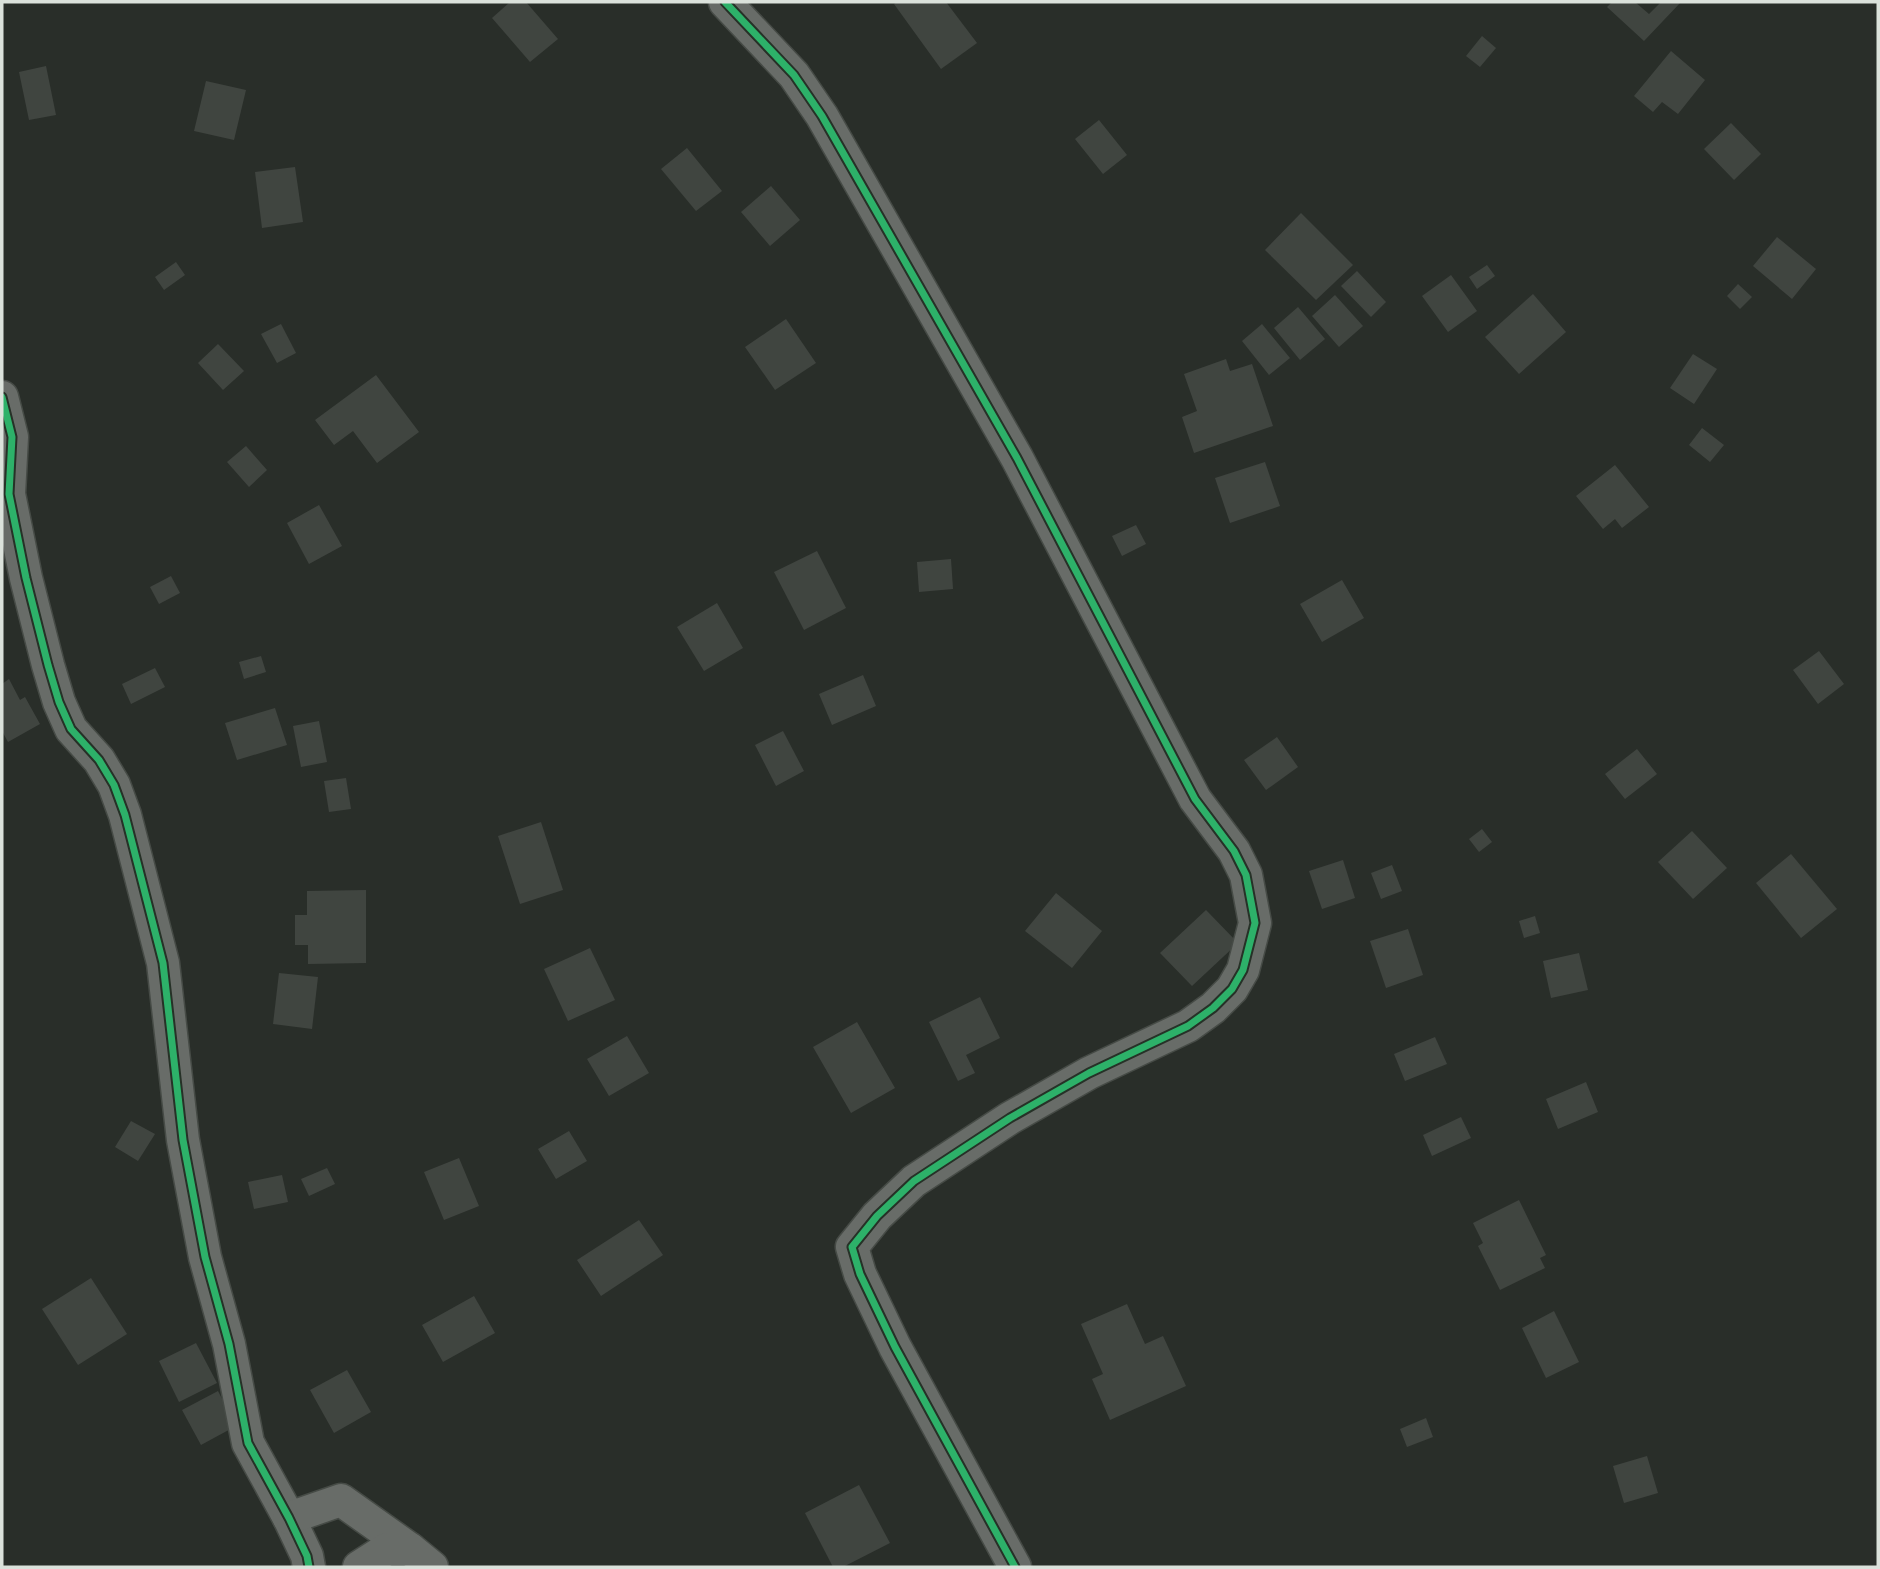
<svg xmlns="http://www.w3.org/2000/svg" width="1880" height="1569" font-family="Barlow,sans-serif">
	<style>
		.building { fill: #404540 }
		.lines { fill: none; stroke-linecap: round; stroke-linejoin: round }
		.minor-casing { stroke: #464b46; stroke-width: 35 }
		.minor { stroke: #686c68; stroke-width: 32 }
		.cycleway-casing { stroke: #263127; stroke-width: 11 }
		.cycleway { stroke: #2db169; stroke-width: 7 }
	</style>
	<rect width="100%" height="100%" fill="#292e29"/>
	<g class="building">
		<path d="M510 2H526L558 39 530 62 492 18Z"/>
		<path d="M897 2H946L977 43 941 69 894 4Z"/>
		<path d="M1612 2H1635L1649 14 1661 2H1681L1644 41 1607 7Z"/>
		<path d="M1482 36 1496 48 1480 67 1466 56Z"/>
		<path d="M1671 51 1705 80 1678 114 1662 102 1653 112 1634 96Z"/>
		<path d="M46 66 56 115 29 120 19 72Z"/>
		<path d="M206 81 246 90 234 140 194 131Z"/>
		<path d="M1099 120 1127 155 1103 174 1075 139Z"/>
		<path d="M1731 123 1761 154 1734 180 1704 149Z"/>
		<path d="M687 148 722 191 696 211 661 169Z"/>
		<path d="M295 167 303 222 262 228 255 172Z"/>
		<path d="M771 186 800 220 770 246 741 212Z"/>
		<path d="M1301 213 1353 265 1316 300 1265 250Z"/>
		<path d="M1777 237 1816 269 1792 299 1753 266Z"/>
		<path d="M176 262 185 275 164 290 155 277Z"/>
		<path d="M1487 265 1495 276 1477 289 1469 277Z"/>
		<path d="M1357 271 1386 302 1371 317 1341 286Z"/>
		<path d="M1451 275 1477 311 1448 332 1422 296Z"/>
		<path d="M1738 284 1752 297 1740 309 1727 296Z"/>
		<path d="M1533 294 1566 332 1519 374 1485 337Z"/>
		<path d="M1335 295 1363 326 1339 347 1312 316Z"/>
		<path d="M1298 307 1325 339 1300 360 1274 328Z"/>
		<path d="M786 319 816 363 775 390 745 347Z"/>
		<path d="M281 324 296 353 277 363 261 334Z"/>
		<path d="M1262 324 1290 358 1269 375 1242 341Z"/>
		<path d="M218 344 244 371 223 390 198 363Z"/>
		<path d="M1693 354 1717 369 1694 404 1670 388Z"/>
		<path d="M1226 359 1230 371 1252 364 1273 426 1194 453 1182 417 1197 411 1184 374Z"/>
		<path d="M376 375 419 432 377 463 353 431 334 445 315 420Z"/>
		<path d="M1702 428 1724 445 1710 462 1689 445Z"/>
		<path d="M246 446 267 470 249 487 227 462Z"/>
		<path d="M1265 462 1280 506 1230 523 1215 478Z"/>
		<path d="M1615 465 1649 507 1622 528 1615 519 1603 529 1576 496Z"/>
		<path d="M319 505 342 546 309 564 287 523Z"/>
		<path d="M1136 525 1146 544 1122 556 1112 536Z"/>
		<path d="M817 551 846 608 804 630 774 572Z"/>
		<path d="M951 559 953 589 919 592 917 562Z"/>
		<path d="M171 576 180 593 159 604 150 587Z"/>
		<path d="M1342 580 1364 618 1322 642 1300 604Z"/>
		<path d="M717 603 743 648 704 671 677 627Z"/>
		<path d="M1819 651 1844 684 1818 704 1793 670Z"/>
		<path d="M261 656 266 672 244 679 239 662Z"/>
		<path d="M155 668 165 687 131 704 122 684Z"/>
		<path d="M863 675 876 706 832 725 819 694Z"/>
		<path d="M9 679 20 700 25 697 40 724 8 742 2 731V684Z"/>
		<path d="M275 708 287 745 237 760 225 723Z"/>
		<path d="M319 721 327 762 301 767 293 726Z"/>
		<path d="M783 731 804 771 776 786 755 745Z"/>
		<path d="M1277 737 1298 767 1266 790 1244 760Z"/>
		<path d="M1637 749 1657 774 1625 799 1605 774Z"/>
		<path d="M346 778 351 809 329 812 324 781Z"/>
		<path d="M541 822 563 890 520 904 498 836Z"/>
		<path d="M1482 829 1492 842 1479 852 1469 839Z"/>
		<path d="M1692 831 1727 868 1693 899 1658 862Z"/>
		<path d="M1791 854 1837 909 1801 938 1756 883Z"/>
		<path d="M1343 860 1355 898 1322 909 1309 871Z"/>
		<path d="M1392 865 1402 891 1381 899 1371 873Z"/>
		<path d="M366 890V963L308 964V945H295V915H307V891Z"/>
		<path d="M1056 893 1102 931 1072 968 1025 931Z"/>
		<path d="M1206 910 1238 943 1192 986 1160 953Z"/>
		<path d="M1535 916 1540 933 1524 938 1519 921Z"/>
		<path d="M1408 929 1423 975 1386 988 1370 941Z"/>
		<path d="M590 948 615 1000 568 1021 544 969Z"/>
		<path d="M1579 953 1588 990 1551 998 1543 961Z"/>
		<path d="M279 973 318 977 312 1029 273 1024Z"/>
		<path d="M980 997 1000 1038 966 1055 975 1073 958 1081 929 1022Z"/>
		<path d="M857 1022 895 1088 851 1113 813 1047Z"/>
		<path d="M627 1036 649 1073 609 1096 587 1059Z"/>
		<path d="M1435 1037 1447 1064 1405 1081 1394 1054Z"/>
		<path d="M1586 1082 1598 1112 1558 1129 1546 1099Z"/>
		<path d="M1461 1117 1471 1138 1432 1156 1423 1135Z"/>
		<path d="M131 1121 155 1134 138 1161 115 1147Z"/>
		<path d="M569 1131 587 1161 556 1179 538 1149Z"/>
		<path d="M459 1158 479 1206 444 1220 424 1172Z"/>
		<path d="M327 1168 335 1184 309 1196 301 1179Z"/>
		<path d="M282 1175 288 1202 254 1209 248 1182Z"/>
		<path d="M1519 1200 1546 1255 1540 1258 1545 1268 1500 1290 1478 1246 1483 1243 1473 1223Z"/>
		<path d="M639 1220 663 1255 601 1296 577 1260Z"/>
		<path d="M91 1278 127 1334 78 1365 42 1309Z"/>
		<path d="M474 1296 495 1333 443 1362 422 1325Z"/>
		<path d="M1127 1304 1145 1344 1163 1336 1186 1386 1110 1420 1092 1379 1103 1374 1081 1324Z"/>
		<path d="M1554 1311 1579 1362 1546 1378 1522 1328Z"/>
		<path d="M196 1343 217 1383 179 1402 159 1361Z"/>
		<path d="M347 1370 371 1412 334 1433 310 1390Z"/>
		<path d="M218 1391 236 1426 201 1445 182 1410Z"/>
		<path d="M1426 1418 1433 1437 1407 1447 1400 1429Z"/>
		<path d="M1647 1456 1658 1493 1624 1503 1613 1466Z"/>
		<path d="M859 1485 890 1543 843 1567H833L805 1513Z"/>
	</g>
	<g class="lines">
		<defs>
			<g id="minor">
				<path d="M725 2 794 75 822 116 1017 458 1195 799 1234 851 1246 875 1255 923 1243 970 1232 989 1213 1008 1188 1026 1089 1073 1010 1118 914 1181 877 1216 852 1247 860 1274 895 1347 1015 1567"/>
				<path d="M2 397 12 437 9 494 26 578 48 665 59 702 71 729 99 760 114 785 125 815 163 963 183 1140 205 1257 229 1344 248 1443 289 1518 307 1556 309 1567"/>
				<path d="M289 1518 341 1500 410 1549"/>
				<path d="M359 1567 387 1549H410L432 1567"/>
			</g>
		</defs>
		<use href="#minor" class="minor-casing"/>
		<use href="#minor" class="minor"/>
		<defs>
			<g id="cycleway">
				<path d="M725 2 794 75 822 116 1017 458 1195 799 1234 851 1246 875 1255 923 1243 970 1232 989 1213 1008 1188 1026 1089 1073 1010 1118 914 1181 877 1216 852 1247 860 1274 895 1347 1015 1567"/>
				<path d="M2 397 12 437 9 494 26 578 48 665 59 702 71 729 99 760 114 785 125 815 163 963 183 1140 205 1257 229 1344 248 1443 289 1518 307 1556 309 1567"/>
			</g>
		</defs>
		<use href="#cycleway" class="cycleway-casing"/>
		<use href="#cycleway" class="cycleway"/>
	</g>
	<rect width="1880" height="1569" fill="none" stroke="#dbe2db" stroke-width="7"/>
</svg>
